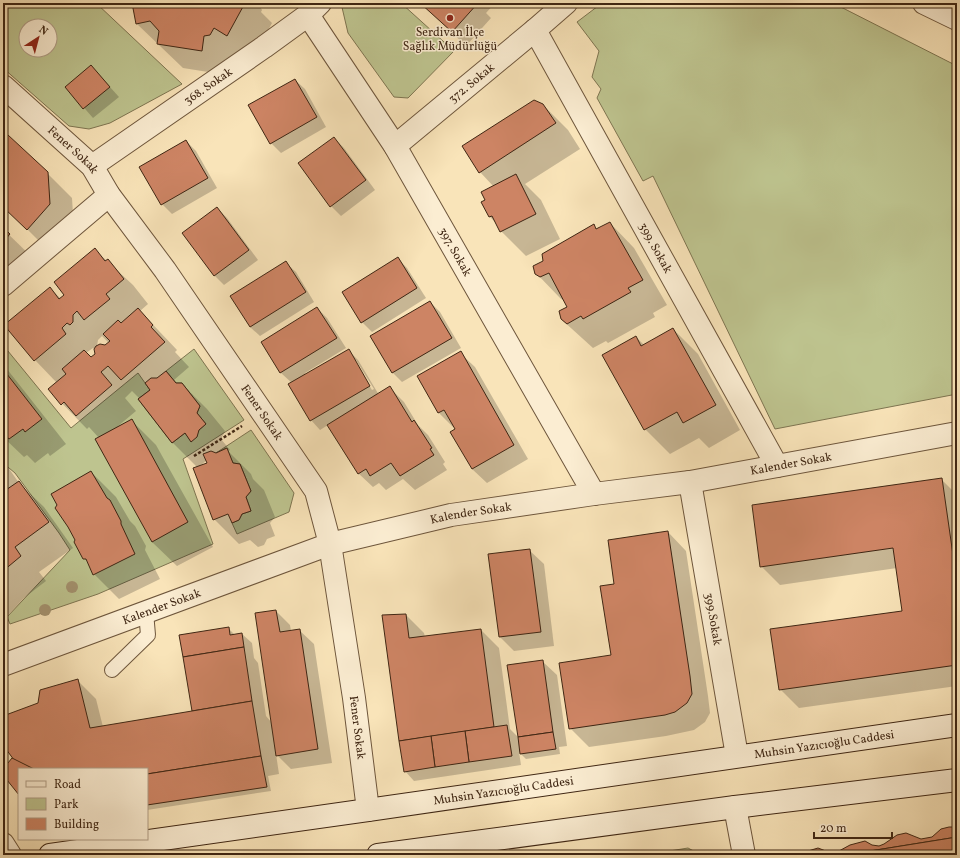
<svg xmlns="http://www.w3.org/2000/svg" width="960" height="858" font-family="Vollkorn,serif">
	<style>
		.green { fill: #bec48f; stroke: #7e7551; fill-rule: evenodd }
		.shadow { fill: #0003; fill-rule: evenodd }
		.building { fill: #cd8464; stroke: #3f2613 }
		.lines { fill: none; stroke-linecap: round; stroke-linejoin: round }
		.service-casing { stroke: #6e563c; stroke-width: 16 }
		.minor-casing { stroke: #6e563c; stroke-width: 24 }
		.secondary-casing { stroke: #3f2613; stroke-width: 24 }
		.path { stroke: #3f2613; stroke-width: 2.5; stroke-dasharray: 3 2; stroke-linecap: butt }
		.service { stroke: #fbedd2; stroke-width: 14 }
		.minor { stroke: #fbedd2; stroke-width: 22 }
		.secondary { stroke: #fbedd2; stroke-width: 22 }
		.tree { fill: #a4926f }
		.poi-dot { fill: #8f2418; stroke: #fbedd2; stroke-width: 1.5 }
		.labels { text-anchor: middle; stroke-width: 3; stroke-linejoin: round; paint-order: stroke }
		.poi-label { font-size: 12px; fill: #3f2613; stroke: #fbedd2 }
		.street-label { font-size: 12px; fill: #3f2613; stroke: #fbedd2 }
	</style>
	<rect width="100%" height="100%" fill="#f9e4b9"/>
	<filter id="stains"><feTurbulence type="fractalNoise" baseFrequency=".005" numOctaves="4"/><feColorMatrix values="0 0 0 0 .2 0 0 0 0 .09 0 0 0 0 .02 0 0 0 .5 -.17"/></filter>
	<radialGradient id="worn" r=".72"><stop offset=".6" stop-color="#630" stop-opacity="0"/><stop offset="1" stop-color="#630" stop-opacity=".3"/></radialGradient>
	<g class="green">
		<path d="M3 3H96L182 84 110 123 89 129 69 126 3 68ZM26 26H50V50H26Z"/>
		<path d="M341 3H401L454 51 408 98 394 97 348 33Z"/>
		<path d="M602 3H833L957 66V394L775 429 653 176 643 181 597 98 601 89 592 77 599 51 577 22Z"/>
		<path d="M3 345 71 428 138 373 150 390 138 399 172 443 185 433 191 441 199 430 206 424 197 413 200 406 182 383H176L166 371 194 349 244 420 183 459 213 544 98 594 10 624 7 617 70 550 59 533 15 473 3 463Z"/>
		<path d="M251 430 294 493 289 512 237 534 232 523 239 520 242 514 251 511 246 497 251 491 240 464 233 463 226 448 216 453Z"/>
		<path d="M688 848 701 855H645Z"/>
	</g>
	<g class="shadow">
		<path d="M133 3H261L259 5 262 10 261 12 272 23 252 60 227 75 183 68 137 24Z"/>
		<path d="M421 3H495L486 13 491 18 466 46Z"/>
		<path d="M91 66 119 97 93 118 66 87Z"/>
		<path d="M295 80 305 89 326 127 281 153 271 143Z"/>
		<path d="M543 105 568 130 580 149 525 184 541 200 560 239 526 256 501 231 498 225 490 217 486 200 494 187 480 172Z"/>
		<path d="M3 137 47 173 72 198 74 229 52 254 3 205Z"/>
		<path d="M334 138 344 148 375 190 341 216 331 206Z"/>
		<path d="M186 141 196 151 217 188 172 214 162 204 141 167Z"/>
		<path d="M217 208 227 218 258 260 224 285 215 276 183 233Z"/>
		<path d="M610 223 634 248 667 305 653 313 655 317 608 343 606 341 593 348 561 319 568 308 564 300 561 299 536 273 544 261 593 226 597 230Z"/>
		<path d="M3 229 35 260 3 278Z"/>
		<path d="M95 250 133 285 148 304 140 311 177 350 175 352 189 367 174 380 177 384H182L207 409 225 431 221 439 230 450 228 451 251 474 253 479 264 490 275 517 270 523 275 536 267 539 264 545 258 547 250 540 239 544 214 519 197 467 173 443 140 399 132 391 125 398 136 411 117 427 131 420 156 445 213 547 177 566 152 542 99 438 89 427 87 429 49 390 57 383 35 360 50 288 61 299 65 295ZM102 336 109 343 106 346H97L98 340ZM93 348 95 349 96 354 91 358 86 353ZM207 460 208 463 200 466Z"/>
		<path d="M398 259 407 268 426 298 372 332 362 322Z"/>
		<path d="M286 263 296 272 314 302 260 336 250 327Z"/>
		<path d="M430 302 440 312 461 348 402 382 392 372Z"/>
		<path d="M317 308 327 318 346 348 305 373 306 375 348 350 358 360 379 395 390 388 404 402 418 425 428 435 445 462 443 464 447 470 415 490 403 479 386 490 379 483 373 487 358 473 328 425 320 430 311 420 292 383 281 373 262 343ZM354 360H356L374 389 372 390Z"/>
		<path d="M673 329 698 354 740 430 709 448 699 438 670 454 645 429 636 337 644 345Z"/>
		<path d="M460 353 475 367 528 459 487 483 472 469 454 426 453 427 439 413 418 377Z"/>
		<path d="M3 364 66 444 50 456 48 453 35 463 27 455 24 457 3 437Z"/>
		<path d="M3 460 19 483 44 507 73 548 39 572 46 581 24 598 8 615 3 610Z"/>
		<path d="M91 472 116 497 130 521 135 526 146 546 145 550 160 579 119 599 94 574 89 563 84 558Z"/>
		<path d="M941 479 957 495V686L799 708 780 689 903 611 897 568 780 585 761 566Z"/>
		<path d="M668 532 686 551 708 696 710 713 705 722 694 730 666 736 589 747 570 728 612 656 616 585Z"/>
		<path d="M529 550 544 564 554 646 514 651 500 637Z"/>
		<path d="M276 611 290 625 291 631 299 630 314 644 332 763 291 769 276 754 279 774 268 776 271 791 147 810V769H19V794L3 774V770L16 762 3 743V717L39 704 77 680 96 699 103 727 193 712 228 628 235 635 242 634 252 643 254 658 258 663 266 716 272 723Z"/>
		<path d="M406 615 424 633 425 637 481 630 499 648 510 729 519 738 542 661 557 675 567 746 559 747 560 754 526 759 519 752 521 765 414 781 405 771Z"/>
	</g>
	<g class="building">
		<path d="M132 3H245L227 36 214 28 210 35 204 36 202 51 157 44 159 31 150 21 136 24Z"/>
		<path d="M420 3H478L452 32Z"/>
		<path d="M91 65 110 87 83 109 65 87Z"/>
		<path d="M295 79 317 117 270 144 248 105Z"/>
		<path d="M534 100 543 104 556 123 479 173 462 146Z"/>
		<path d="M8 135 48 172 50 204 27 230 3 207V140Z"/>
		<path d="M334 137 366 180 330 207 298 163Z"/>
		<path d="M186 140 208 178 161 205 139 167Z"/>
		<path d="M516 174 536 214 500 232 492 216 489 217 481 202 485 200 481 192Z"/>
		<path d="M217 207 249 250 214 276 182 233Z"/>
		<path d="M610 222 643 280 628 288 631 292 583 319 581 316 567 324 561 319 559 311 567 307 549 273 540 277 535 274 533 266 543 261 542 254 594 224 596 229Z"/>
		<path d="M3 227 10 234 3 242Z"/>
		<path d="M95 248 105 261 108 259 124 279 106 294 110 299 84 320 77 311 73 315V322L70 325 67 323 62 328 66 334 34 361 4 325 50 287 59 299 64 295 54 282Z"/>
		<path d="M398 257 417 288 361 323 342 292Z"/>
		<path d="M286 261 306 292 250 327 230 296Z"/>
		<path d="M430 301 452 338 392 373 370 336Z"/>
		<path d="M317 307 337 338 280 373 261 342Z"/>
		<path d="M138 308 153 325 151 327 165 342 121 380 108 366 101 372 112 385 76 416 64 402 61 405 48 389 66 374 62 369 84 350 91 357 95 354 94 349 96 346 100 344 105 345 110 341 103 334 118 320 121 323Z"/>
		<path d="M673 328 716 405 683 423 677 412 644 430 602 355 636 336 641 346Z"/>
		<path d="M349 349 370 386 310 421 288 384Z"/>
		<path d="M461 351 514 445 472 469 450 432 455 429 444 410 438 413 417 376Z"/>
		<path d="M3 369 42 419 25 432 23 429 9 439 3 432Z"/>
		<path d="M166 371 176 383H182L200 406 197 413 206 424 199 430 197 437 191 442 185 433 172 443 138 399 150 390 145 383 151 378H157Z"/>
		<path d="M390 386 412 422 414 420 432 448 430 449 434 455 400 476 391 463 370 476 366 469 358 474 327 425Z"/>
		<path d="M132 419 188 522 152 542 95 439Z"/>
		<path d="M227 448 233 463 240 464 251 491 246 497 251 511 242 514 239 520 232 523 228 514 213 520 193 468 207 463 203 454 211 451 216 453Z"/>
		<path d="M91 471 107 498 110 500 121 521V524L135 554 93 575 86 559H83L74 542 75 540 68 527 55 508 57 505 51 494Z"/>
		<path d="M942 478 957 583V665L779 690 770 629 902 611 893 548 760 567 752 505Z"/>
		<path d="M19 481 49 522 15 547 21 556 3 571V492Z"/>
		<path d="M668 531 690 676 692 694 687 703 675 712 665 715 569 729 559 663 611 655 600 586 614 584 608 540Z"/>
		<path d="M530 549 541 632 499 637 488 554Z"/>
		<path d="M276 610 280 632 300 629 318 749 276 756 255 613Z"/>
		<path d="M406 614 409 638 481 629 494 727 399 741 382 615Z"/>
		<path d="M229 627 230 635 242 633 244 647 183 657 179 635Z"/>
		<path d="M244 647 252 701 192 711 183 657Z"/>
		<path d="M543 660 553 732 518 737 507 665Z"/>
		<path d="M78 679 90 728 252 701 261 756 147 774V769H32L14 760 3 745V716L38 703 40 690Z"/>
		<path d="M507 725 512 756 469 762 465 731Z"/>
		<path d="M465 731 469 762 435 767 431 736Z"/>
		<path d="M553 732 556 749 520 754 518 737Z"/>
		<path d="M431 736 435 767 404 772 399 741Z"/>
		<path d="M261 756 267 787 147 805V774Z"/>
		<path d="M12 758 34 769H19V795L3 775V769Z"/>
		<path d="M949 827H957V837L845 855H801L808 851 818 848 831 853 839 851 850 845 865 841 872 845 879 846 884 844 897 835 906 833 921 839 932 837 941 829Z"/>
		<path d="M957 837V855H845Z"/>
	</g>
	<g class="lines">
		<defs>
			<path id="service" d="M112 670 148 635 146 612"/>
			<g id="minor">
				<path d="M924 3 957 19"/>
				<path id="s1" d="M308 15 395 146 594 494"/>
				<path id="s2" d="M535 30 777 466"/>
				<path id="s3" d="M3 86 92 166 109 195 165 270 316 491 330 544 354 698 368 810"/>
				<path id="s4" d="M395 146 535 30 566 3"/>
				<path id="s5" d="M92 166 264 47 308 15 320 3"/>
				<path d="M3 285 109 195"/>
				<path id="s6" d="M690 482 737 756"/>
				<path id="s7" d="M3 665 330 544 451 515 594 494 690 482 957 433"/>
				<path d="M735 807 744 855"/>
				<path d="M3 844 10 855"/>
			</g>
			<g id="secondary">
				<path id="s8" d="M50 855 368 810 957 725"/>
				<path d="M378 855 735 807 957 780"/>
			</g>
		</defs>
		<use href="#service" class="service-casing"/>
		<use href="#minor" class="minor-casing"/>
		<use href="#secondary" class="secondary-casing"/>
		<path class="path" d="M194 456 242 426"/>
		<use href="#service" class="service"/>
		<use href="#minor" class="minor"/>
		<use href="#secondary" class="secondary"/>
	</g>
	<g class="tree">
		<circle cx="72" cy="587" r="6"/>
		<circle cx="45" cy="610" r="6"/>
	</g>
	<circle class="poi-dot" cx="450" cy="18" r="4"/>
	<g class="labels">
		<g class="poi-label">
			<text x="450" y="36">Serdivan İlçe<tspan x="450" dy="14">Sağlık Müdürlüğü</tspan></text>
		</g>
		<g class="street-label">
			<text dy="4" stroke="none"><textPath href="#s4" startOffset="99">372. Sokak</textPath></text>
			<text dy="4" stroke="none"><textPath href="#s5" startOffset="141">368. Sokak</textPath></text>
			<text dy="4" stroke="none"><textPath href="#s3" startOffset="95">Fener Sokak</textPath></text>
			<text dy="4" stroke="none"><textPath href="#s2" startOffset="249">399. Sokak</textPath></text>
			<text dy="4" stroke="none"><textPath href="#s1" startOffset="279">397. Sokak</textPath></text>
			<text dy="4" stroke="none"><textPath href="#s3" startOffset="419">Fener Sokak</textPath></text>
			<text dy="4" stroke="none"><textPath href="#s7" startOffset="817">Kalender Sokak</textPath></text>
			<text dy="4" stroke="none"><textPath href="#s7" startOffset="493">Kalender Sokak</textPath></text>
			<text dy="4" stroke="none"><textPath href="#s7" startOffset="169">Kalender Sokak</textPath></text>
			<text dy="4" stroke="none"><textPath href="#s6" startOffset="139">399.Sokak</textPath></text>
			<text dy="4" stroke="none"><textPath href="#s3" startOffset="755">Fener Sokak</textPath></text>
			<text dy="4" stroke="none"><textPath href="#s8" startOffset="782">Muhsin Yazıcıoğlu Caddesi</textPath></text>
			<text dy="4" stroke="none"><textPath href="#s8" startOffset="458">Muhsin Yazıcıoğlu Caddesi</textPath></text>
		</g>
	</g>
	<rect width="960" height="858" fill="none" stroke="#f9e4b9" stroke-width="16"/>
	<rect x="4" y="4" width="952" height="850" fill="none" stroke="#3f2613" stroke-width="2"/>
	<rect x="8" y="8" width="944" height="842" fill="none" stroke="#3f2613"/>
	<rect x="18" y="768" width="130" height="72" fill="#fbedd2" stroke="#b09d86"/>
	<rect x="26" y="781" width="20" height="6" fill="#fbedd2" stroke="#b09d86"/>
	<text x="54" y="788" font-size="12" fill="#3f2613">Road</text>
	<rect x="26" y="798" width="20" height="12" fill="#bec48f" stroke="#b09d86"/>
	<text x="54" y="808" font-size="12" fill="#3f2613">Park</text>
	<rect x="26" y="818" width="20" height="12" fill="#cd8464" stroke="#b09d86"/>
	<text x="54" y="828" font-size="12" fill="#3f2613">Building</text>
	<g transform="translate(38 38) rotate(36)"><circle r="19" fill="#fbedd2" stroke="#b09d86"/>
	<path d="M0-3L7 15L0 10L-7 15Z" fill="#8f2418"/>
	<text y="-6" font-size="11" font-weight="bold" text-anchor="middle" fill="#3f2613">N</text>
	</g>
	<path d="M814 832v6h78v-6" fill="none" stroke="#3f2613" stroke-width="2"/>
	<text x="820" y="832" font-size="12" fill="#3f2613" stroke="#fbedd2" stroke-width="3" paint-order="stroke">20 m</text>
	<rect width="100%" height="100%" filter="url(#stains)"/>
	<rect width="100%" height="100%" fill="url(#worn)"/>
</svg>
